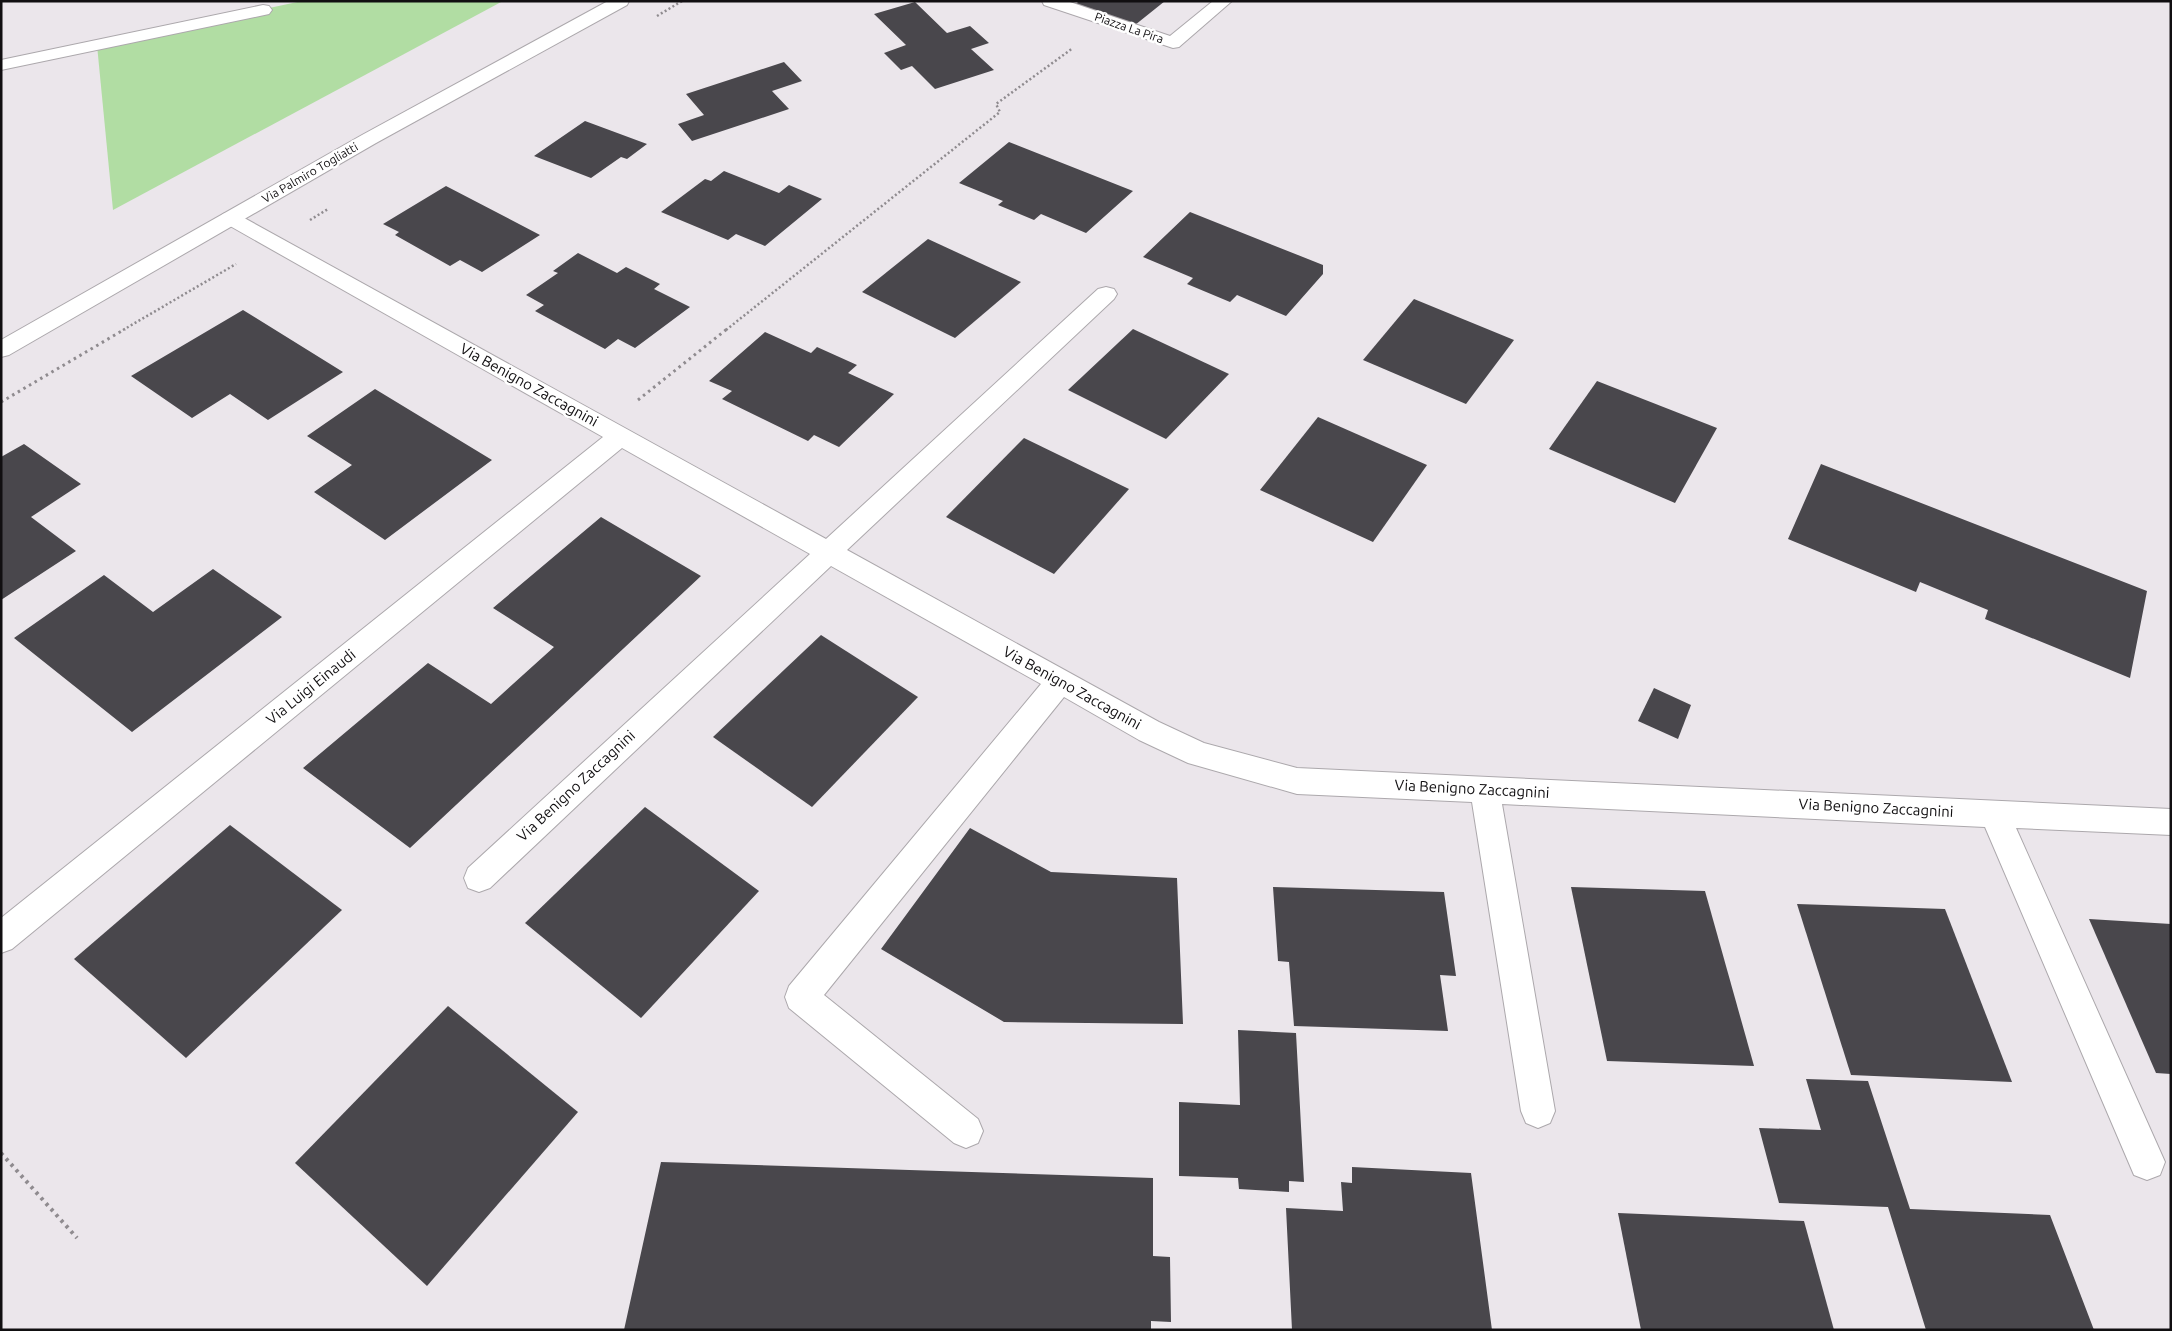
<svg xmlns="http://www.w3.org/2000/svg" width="2172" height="1331" font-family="Ubuntu,sans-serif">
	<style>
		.green { fill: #b1dda3 }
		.building { fill: #49474c }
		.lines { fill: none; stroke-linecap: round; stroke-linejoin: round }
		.minor-casing { stroke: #aca8ac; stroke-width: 2 }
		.tertiary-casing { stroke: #aca8ac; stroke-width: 2 }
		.path-far2 { stroke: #8f8b8f; stroke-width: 2.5; stroke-dasharray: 2 2.5; stroke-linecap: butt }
		.path-far1 { stroke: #8f8b8f; stroke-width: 3; stroke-dasharray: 2.5 4; stroke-linecap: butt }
		.path { stroke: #8f8b8f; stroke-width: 4; stroke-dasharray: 3 4.5; stroke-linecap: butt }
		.minor { fill: #fff; fill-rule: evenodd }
		.tertiary { fill: #fff; fill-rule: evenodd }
		.labels { text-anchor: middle; stroke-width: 5; stroke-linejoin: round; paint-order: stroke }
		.far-street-label { font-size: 12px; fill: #110f11; stroke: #fff }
		.street-label { font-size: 15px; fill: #110f11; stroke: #fff }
	</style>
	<rect width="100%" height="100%" fill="#ebe6eb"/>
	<path class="green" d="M302 1H503L113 210 97 45Z"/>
	<g class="building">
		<path d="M1080 1H1165L1135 25 1075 4Z"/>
		<path d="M915 2 947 33 970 26 989 43 971 49 994 70 935 89 912 66 901 70 884 53 906 45 874 14Z"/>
		<path d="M784 62 802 81 772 91 789 109 692 141 678 124 704 115 686 94Z"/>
		<path d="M585 121 647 144 627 159 621 157 591 178 534 156Z"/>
		<path d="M1009 142 1133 191 1086 233 1041 214 1034 220 998 205 1003 201 959 183Z"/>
		<path d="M724 171 779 193 789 185 822 199 765 246 736 234 728 240 661 212 705 179 711 181Z"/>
		<path d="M446 186 540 235 482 272 460 260 450 266 395 235 399 232 383 224Z"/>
		<path d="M1190 212 1323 265V274L1286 316 1237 295 1230 302 1187 284 1193 278 1143 257Z"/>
		<path d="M928 239 1021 282 955 338 862 292Z"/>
		<path d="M578 253 617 273 626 267 660 284 654 289 690 307 635 348 618 339 605 349 535 311 544 305 526 295 558 273 553 271Z"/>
		<path d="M1414 299 1514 340 1466 404 1363 360Z"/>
		<path d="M243 310 343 372 268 420 230 394 192 418 131 376Z"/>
		<path d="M1133 329 1229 374 1166 439 1068 390Z"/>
		<path d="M765 332 811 353 817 347 857 365 848 373 894 394 839 447 814 435 808 441 722 399 732 391 709 381Z"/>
		<path d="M1597 381 1717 428 1675 503 1549 449Z"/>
		<path d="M375 389 492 460 385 540 314 492 352 465 307 436Z"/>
		<path d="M1318 417 1427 465 1373 542 1260 490Z"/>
		<path d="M1024 438 1129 489 1054 574 946 517Z"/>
		<path d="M24 444 81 484 31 517 76 551 1 600V457Z"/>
		<path d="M1821 464 2147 591 2130 678 1985 619 1988 610 1920 582 1916 592 1788 539Z"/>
		<path d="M601 517 701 576 410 848 303 768 428 663 491 704 554 647 493 608Z"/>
		<path d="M213 569 282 617 132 732 14 638 104 575 153 612Z"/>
		<path d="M821 635 918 697 812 807 713 737Z"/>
		<path d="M1654 688 1691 705 1678 739 1638 721Z"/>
		<path d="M645 807 759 891 641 1018 525 923Z"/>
		<path d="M230 825 342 910 186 1058 74 959Z"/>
		<path d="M970 828 1051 872 1177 878 1183 1024 1004 1022 881 949Z"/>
		<path d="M1273 887 1444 892 1456 976 1440 975 1448 1031 1294 1026 1289 962 1278 961Z"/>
		<path d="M1571 887 1705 891 1754 1066 1607 1061Z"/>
		<path d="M1797 904 1945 909 2012 1082 1851 1075Z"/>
		<path d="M2089 919 2171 924V1074L2156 1073Z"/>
		<path d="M448 1006 578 1112 427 1286 295 1163Z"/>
		<path d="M1238 1030 1296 1033 1304 1182 1289 1181V1192L1239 1189 1238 1178 1179 1176V1102L1240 1105Z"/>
		<path d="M1806 1079 1868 1081 1910 1209 2050 1215 2094 1330H1926L1888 1207 1779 1203 1759 1128 1821 1130Z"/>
		<path d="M661 1162 1153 1178V1256L1170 1257 1171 1322 1151 1321V1330H624Z"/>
		<path d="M1352 1167 1471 1173 1492 1330H1292L1286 1208 1343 1211 1341 1182 1352 1183Z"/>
		<path d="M1618 1213 1804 1221 1834 1330H1641Z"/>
	</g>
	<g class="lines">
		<defs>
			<g id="minor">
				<path d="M1042 1H1067L1170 36 1213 1H1232L1179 47 1173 48 1044 5Z"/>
				<path d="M263 5 269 6 272 10 269 14 1 70V60Z"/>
				<path d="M230 212 237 214 826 539 1098 289 1106 287 1114 289 1117 294 1114 299 847 550 1159 722 1204 743 1297 768 2171 809V835L2016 828 2165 1162 2160 1175 2147 1180 2134 1175 1985 827 1502 804 1555 1111 1550 1123 1538 1128 1526 1123 1521 1111 1472 802 1297 794 1188 763 1139 740 1064 697 824 995 978 1119 983 1131 978 1143 966 1148 954 1143 789 1008 785 997 789 986 1041 684 831 566 490 888 479 892 468 888 464 878 468 868 810 554 622 448 12 949 1 953V918L603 437 223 222 220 218 223 214Z"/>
			</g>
			<path id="tertiary" d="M608 1H629L627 5 376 143 9 355 1 357V340L362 135Z"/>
		</defs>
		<use href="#minor" class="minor-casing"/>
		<use href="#tertiary" class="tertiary-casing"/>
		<g class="path-far2">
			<path d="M657 16 682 1"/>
			<path d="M310 220 328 209"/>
			<path d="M123 330 236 264"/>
			<path d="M726 330 1000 112 996 104 1073 48"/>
		</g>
		<g class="path-far1">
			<path d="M638 400 727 329"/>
			<path d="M1 402 125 329"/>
		</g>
		<path class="path" d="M1 1153 77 1238"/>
		<use href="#minor" class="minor"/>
		<use href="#tertiary" class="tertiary"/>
	</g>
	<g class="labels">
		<g class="far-street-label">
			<text transform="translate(1129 28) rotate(19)" y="4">Piazza La Pira</text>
			<text transform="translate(310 173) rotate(-30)" y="4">Via Palmiro Togliatti</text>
		</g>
		<g class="street-label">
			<text transform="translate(529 385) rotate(29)" y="5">Via Benigno Zaccagnini</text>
			<text transform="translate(311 687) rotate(-39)" y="5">Via Luigi Einaudi</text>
			<text transform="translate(1072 688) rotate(29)" y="5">Via Benigno Zaccagnini</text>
			<text transform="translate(576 786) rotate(-43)" y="5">Via Benigno Zaccagnini</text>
			<text transform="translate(1472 789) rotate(3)" y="5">Via Benigno Zaccagnini</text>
			<text transform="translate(1876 808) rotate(3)" y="5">Via Benigno Zaccagnini</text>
		</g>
	</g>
	<rect width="2172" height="1331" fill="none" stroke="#110f11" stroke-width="5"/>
</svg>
